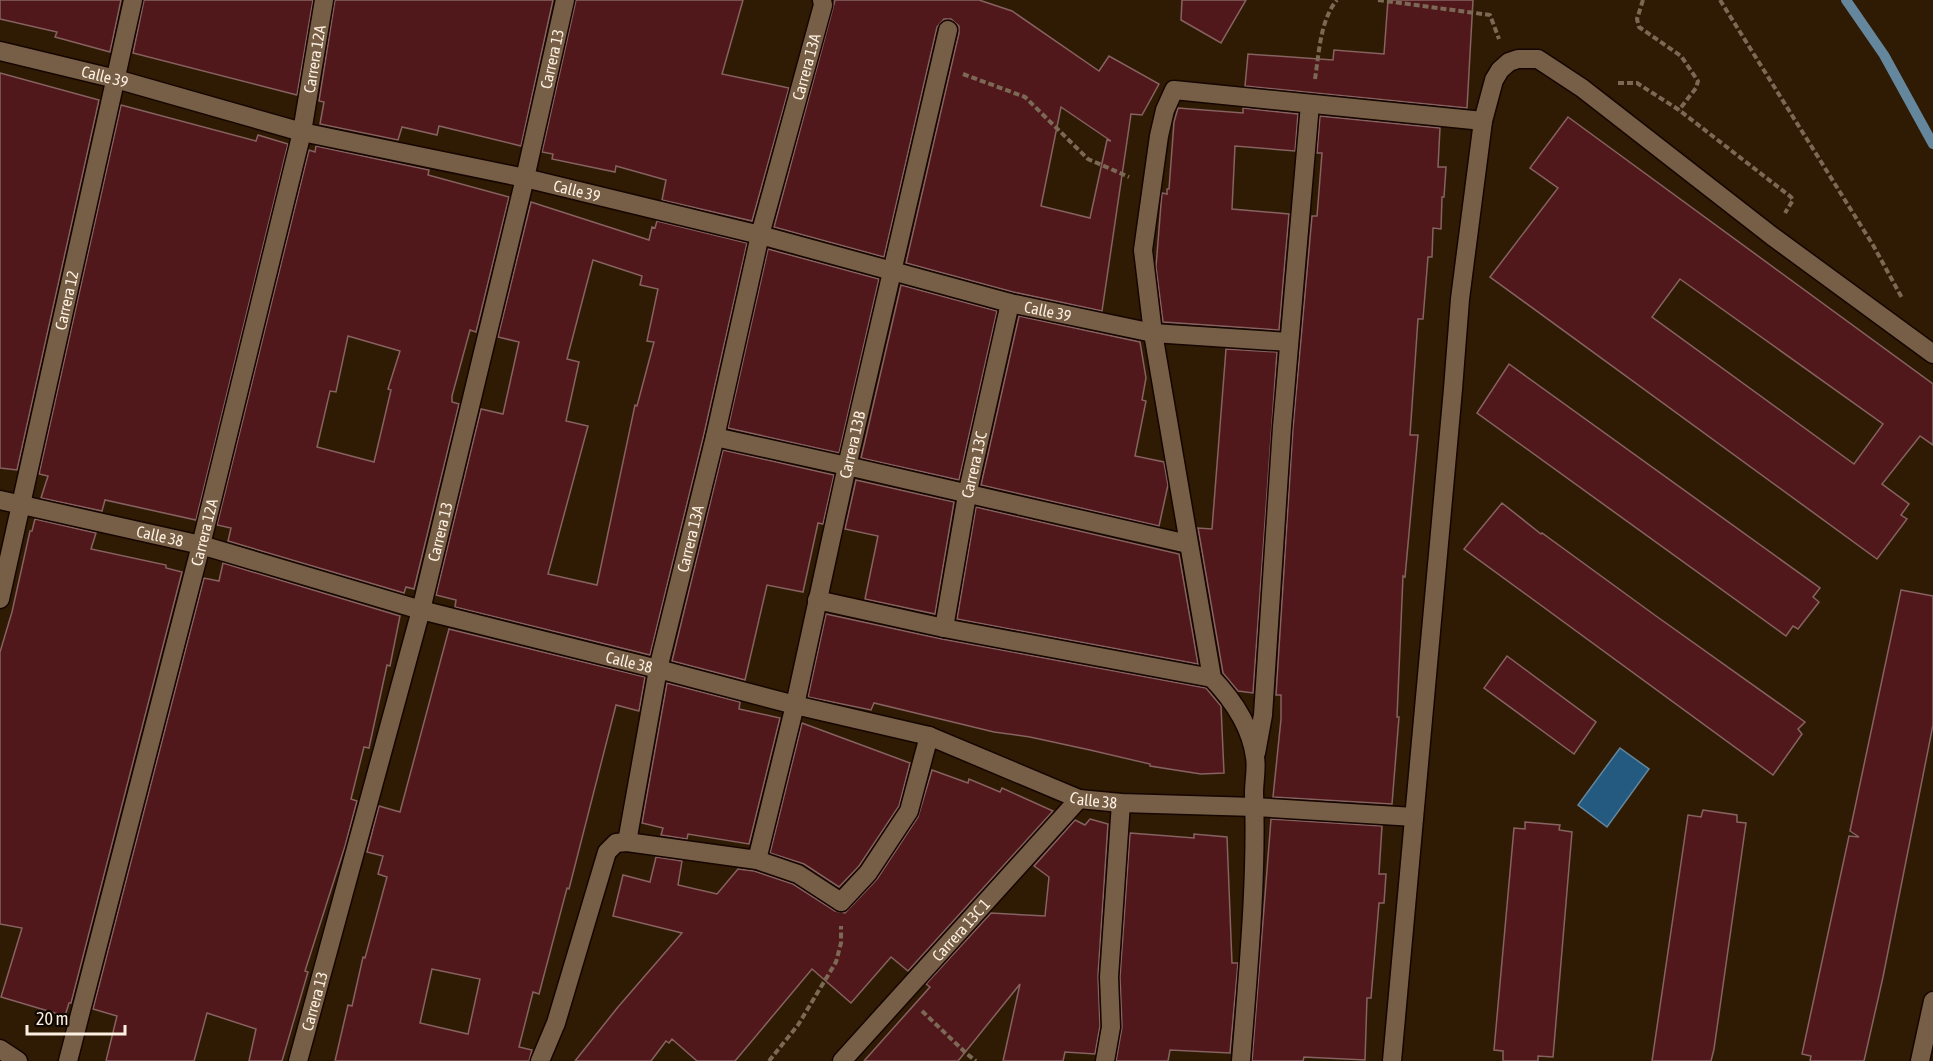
<svg xmlns="http://www.w3.org/2000/svg" width="1933" height="1061" font-family="'Asap Condensed',sans-serif">
	<style>
		.water { fill: #245a80; stroke: #65879d; stroke-width: 1.5 }
		.lines { fill: none; stroke-linecap: round; stroke-linejoin: round }
		.stream { stroke: #65879d; stroke-width: 10 }
		.building { fill: #51181b; stroke: #866261; stroke-width: 1.5; fill-rule: evenodd }
		.service-casing { stroke: #160500; stroke-width: 21 }
		.minor-casing { stroke: #160500; stroke-width: 21 }
		.secondary-casing { stroke: #160500; stroke-width: 21 }
		.path { stroke: #7b6956; stroke-width: 4; stroke-dasharray: 6 3; stroke-linecap: butt }
		.service { stroke: #765f46; stroke-width: 18 }
		.minor { stroke: #765f46; stroke-width: 18 }
		.secondary { stroke: #765f46; stroke-width: 18 }
		.labels { text-anchor: middle; stroke-width: 4.5; stroke-linejoin: round; paint-order: stroke }
		.street-label { font-size: 16px; fill: #fdefe1; stroke: #100802 }
	</style>
	<rect width="100%" height="100%" fill="#2f1b04"/>
	<path class="water" d="M1620 748 1649 769 1607 827 1578 805Z"/>
	<g class="lines">
		<path class="stream" d="M1846 0 1884 55 1933 144"/>
	</g>
	<g class="building">
		<path d="M0 0H121L110 52 55 37 57 32 0 19Z"/>
		<path d="M144 0H313L297 95 133 53Z"/>
		<path d="M335 0H553L521 146 439 126 437 135 402 127 398 140 320 124 324 102 319 101Z"/>
		<path d="M576 0H743L722 74 789 88 752 221 662 200 666 180 616 166 615 172 552 159 553 154 542 152Z"/>
		<path d="M835 0H979L1012 11 1099 71 1109 56 1159 84 1142 115 1131 114 1102 311 1013 292 906 263 959 33V26L951 19H944L937 27 884 257 774 227ZM1061 107 1111 141 1107 140 1090 218 1041 206Z"/>
		<path d="M1182 0H1246L1221 43 1181 20Z"/>
		<path d="M1388 0H1473L1467 108 1245 86 1248 54 1333 60 1334 50 1384 54Z"/>
		<path d="M0 73 99 100 17 470 0 468Z"/>
		<path d="M121 105 256 141 258 135 288 144 196 520 105 500 102 511 41 498 48 476 39 474Z"/>
		<path d="M1178 108 1243 113V108L1298 114 1295 151 1235 146 1232 209 1289 214 1279 330 1163 322 1156 267 1161 204 1162 193 1167 194V189H1169L1174 122Z"/>
		<path d="M1320 116 1440 128 1438 167H1446L1444 197H1442L1441 229 1433 228 1432 257H1428L1423 319H1418L1410 435H1418L1405 577 1403 576 1397 717H1399L1392 804 1273 797 1281 719V695H1276L1293 428 1312 216H1317L1322 153H1317Z"/>
		<path d="M1568 117 1933 384V445L1920 436 1882 484 1909 504 1901 515 1907 519 1877 559 1490 277 1558 188 1530 168ZM1680 279 1883 424 1854 464 1652 317Z"/>
		<path d="M316 146 429 170 428 175 509 197 476 332 470 330 452 396V402L459 404 414 589 406 587 404 593 228 541 231 528 217 525 309 150 315 152ZM348 336 400 351 388 389 391 390 374 462 317 447 330 391 336 392Z"/>
		<path d="M531 202 649 240 652 227 655 228 657 221 747 243 704 434 650 655 455 607 456 600 436 595 481 409 503 414 519 342 498 337ZM593 260 642 276 640 285 658 289 647 341 654 342 637 406 635 405 597 585 548 574 588 426 566 421 579 362 567 359Z"/>
		<path d="M768 249 879 279 839 453 728 428Z"/>
		<path d="M901 285 997 311 959 480 861 458Z"/>
		<path d="M1019 316 1140 342 1146 378 1142 400 1146 401 1135 456 1164 462 1168 485 1159 526 981 485Z"/>
		<path d="M1226 349 1277 352 1253 693 1238 691 1223 673 1198 528 1212 529Z"/>
		<path d="M1509 364 1820 588 1813 597 1819 602 1798 629 1793 626 1786 636 1477 413Z"/>
		<path d="M723 450 834 475 823 524 818 523 803 592 767 585 745 680 672 661Z"/>
		<path d="M856 480 954 502 935 614 865 599 878 536 845 529Z"/>
		<path d="M1502 503 1541 534 1542 533 1656 616 1805 722 1798 729 1802 734 1773 775 1464 549Z"/>
		<path d="M976 507 1179 554 1198 664 957 619Z"/>
		<path d="M35 519 96 533 91 549 166 565V568L182 572 71 1003H69L65 1016 1 997 22 928 0 924V652L12 612 30 531H32Z"/>
		<path d="M223 563 400 616 390 666 387 665 369 748 364 747 351 799 357 801 345 846 305 971 308 972 282 1061H249L256 1029 207 1013 194 1061H106L117 1016 93 1009 204 578 219 581Z"/>
		<path d="M1901 590 1933 596V725L1883 977 1864 1061H1810L1811 1056 1802 1054 1849 836 1859 837 1850 831Z"/>
		<path d="M826 614 942 639 1206 688 1221 706 1224 773 1201 774 1150 766V764L1090 750 1030 737 994 732 874 703 871 710 808 697Z"/>
		<path d="M449 629 645 677 639 711 616 705 569 889 567 888 539 994 533 992 519 1047 532 1050 529 1061H335L348 1005 352 1006 363 957 365 958 387 877 378 874 383 856 367 852 379 806 400 812ZM432 969 480 979 468 1034 420 1023Z"/>
		<path d="M1507 656 1596 722 1574 754 1484 688Z"/>
		<path d="M667 683 740 702 739 709 780 718 749 844 688 834 687 839 661 835 663 828 642 823Z"/>
		<path d="M802 723 910 763 899 806 859 866 839 887 804 864 770 853Z"/>
		<path d="M932 770 968 783 969 779 1000 792 1002 788 1053 811 908 971 891 957 851 1003 812 969 735 1061H697L672 1039 669 1043 666 1041 651 1061H575L618 1007 682 933 613 916 623 875 650 882 656 857 682 861 678 885 717 894 738 869 754 871 793 884 835 911 845 913 877 879 918 817Z"/>
		<path d="M1703 810 1737 815V822L1746 823 1714 1049 1711 1061H1652L1688 815 1701 817Z"/>
		<path d="M1090 819 1108 824 1098 976 1100 1026 1095 1054 1065 1052 1063 1061H1003L1020 984 958 1061H864L930 987 926 984 991 913 1045 916 1049 877 1034 866 1075 820 1085 825Z"/>
		<path d="M1271 819 1382 826 1379 874H1386L1384 903H1379L1371 998H1367L1365 1060 1304 1057 1303 1061H1252Z"/>
		<path d="M1525 822 1560 825 1559 830 1572 832 1553 1057 1538 1056V1061H1503V1051L1494 1050 1514 828 1525 829Z"/>
		<path d="M1130 833 1194 838V834L1227 837 1232 963H1238L1230 1053 1170 1050 1168 1061H1116L1122 1027 1120 977Z"/>
	</g>
	<g class="lines">
		<defs>
			<g id="service">
				<path d="M1153 333 1289 342"/>
				<path d="M1256 753 1263 715 1282 427 1310 104"/>
				<path d="M841 902 868 873 909 811 929 736"/>
				<path d="M1105 1061 1111 1027 1109 977 1121 803"/>
				<path d="M1241 1061C1248 972 1257 883 1254 793 1254 781 1257 768 1255 757 1251 727 1232 699 1212 678L1153 333 1143 250 1159 136 1165 110 1174 90 1483 121"/>
				<path d="M1392 1061 1453 389 1460 299 1483 121 1494 80 1500 70 1509 62 1518 59H1538L1582 88 1772 236 1933 354"/>
			</g>
			<g id="minor">
				<path id="s1" d="M0 51 116 79 302 132 525 178 760 235 1010 303 1153 333"/>
				<path d="M715 437 847 466 1188 544"/>
				<path id="s2" d="M0 500 201 545 421 610 658 669 795 705 929 736 1079 799 1121 803 1255 807 1414 817"/>
				<path id="s3" d="M0 599 133 0"/>
				<path d="M817 600 944 628 1212 678"/>
				<path id="s4" d="M944 628 967 495 1010 303"/>
				<path id="s5" d="M627 842 658 669 715 437 760 235 823 5 822 0"/>
				<path id="s6" d="M757 860 795 705 847 466 948 30"/>
				<path id="s7" d="M68 1061 201 545 302 132 324 0"/>
				<path id="s8" d="M298 1061 421 610 525 178 565 0"/>
				<path d="M540 1061 556 1023 607 852 616 843 627 842 757 860 798 874 841 902"/>
				<path id="s9" d="M842 1061 1079 799"/>
				<path d="M1920 1061 1933 1001"/>
			</g>
			<path id="secondary" d="M0 1049 18 1061"/>
		</defs>
		<use href="#service" class="service-casing"/>
		<use href="#minor" class="minor-casing"/>
		<use href="#secondary" class="secondary-casing"/>
		<g class="path">
			<path d="M1378 0 1490 15 1499 39"/>
			<path d="M1643 0 1637 19 1639 27 1681 56 1698 81 1696 88 1679 110"/>
			<path d="M1720 0 1873 245 1902 298"/>
			<path d="M963 74 1025 97 1088 159 1129 177"/>
			<path d="M1315 79C1319 54 1320 20 1337 0"/>
			<path d="M1618 83H1637L1679 110 1791 197 1793 200 1785 213"/>
			<path d="M922 1011 967 1054 976 1061"/>
			<path d="M769 1061 798 1025 836 962 841 943V926"/>
		</g>
		<use href="#service" class="service"/>
		<use href="#minor" class="minor"/>
		<use href="#secondary" class="secondary"/>
	</g>
	<g class="labels">
		<g class="street-label">
			<text dy="6" stroke="none"><textPath href="#s7" startOffset="1032">Carrera 12A</textPath></text>
			<text dy="6" stroke="none"><textPath href="#s8" startOffset="1034">Carrera 13</textPath></text>
			<text dy="6" stroke="none"><textPath href="#s5" startOffset="796">Carrera 13A</textPath></text>
			<text dy="6" stroke="none"><textPath href="#s1" startOffset="108">Calle 39</textPath></text>
			<text dy="6" stroke="none"><textPath href="#s1" startOffset="594">Calle 39</textPath></text>
			<text dy="6" stroke="none"><textPath href="#s3" startOffset="306">Carrera 12</textPath></text>
			<text dy="6" stroke="none"><textPath href="#s1" startOffset="1080">Calle 39</textPath></text>
			<text dy="6" stroke="none"><textPath href="#s6" startOffset="426">Carrera 13B</textPath></text>
			<text dy="6" stroke="none"><textPath href="#s4" startOffset="166">Carrera 13C</textPath></text>
			<text dy="6" stroke="none"><textPath href="#s7" startOffset="546">Carrera 12A</textPath></text>
			<text dy="6" stroke="none"><textPath href="#s8" startOffset="548">Carrera 13</textPath></text>
			<text dy="6" stroke="none"><textPath href="#s2" startOffset="164">Calle 38</textPath></text>
			<text dy="6" stroke="none"><textPath href="#s5" startOffset="310">Carrera 13A</textPath></text>
			<text dy="6" stroke="none"><textPath href="#s2" startOffset="650">Calle 38</textPath></text>
			<text dy="6" stroke="none"><textPath href="#s2" startOffset="1136">Calle 38</textPath></text>
			<text dy="6" stroke="none"><textPath href="#s9" startOffset="177">Carrera 13C 1</textPath></text>
			<text dy="6" stroke="none"><textPath href="#s8" startOffset="62">Carrera 13</textPath></text>
		</g>
	</g>
	<path d="M27 1025v9h98v-9" fill="none" stroke="#fdefe1" stroke-width="3"/>
	<text x="36" y="1025" font-size="18" fill="#fdefe1" stroke="#100802" stroke-width="4.5" paint-order="stroke">20 m</text>
</svg>
